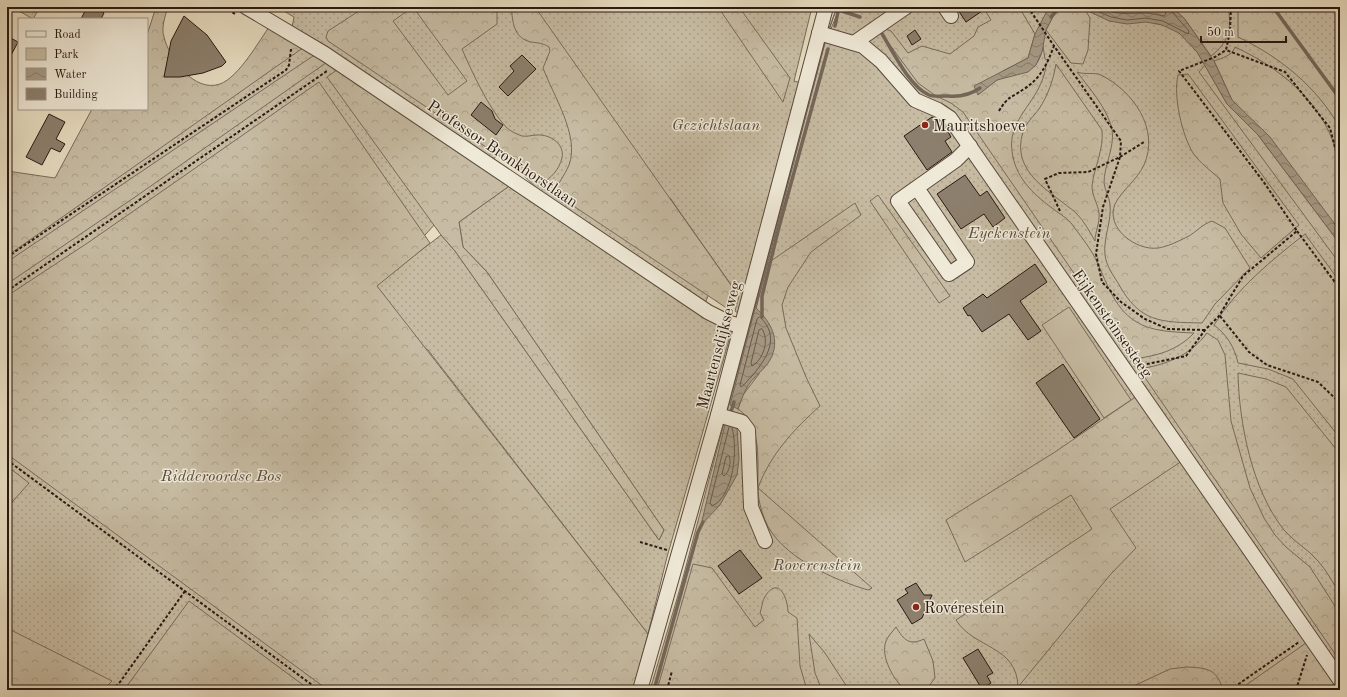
<svg xmlns="http://www.w3.org/2000/svg" width="1347" height="697" font-family="'Old Standard TT',serif">
	<style>
		.green { fill: url(#green-dots); stroke: #786a5b; fill-rule: evenodd }
		.forest { fill: url(#forest-crowns); stroke: #786a5b }
		.pitch { fill: #c7bca3; stroke: #786a5b }
		.water { fill: url(#water-waves); stroke: #746658 }
		.lines { fill: none; stroke-linecap: round; stroke-linejoin: round }
		.shore { stroke: #685a4c; stroke-width: 1 }
		.stream { stroke: #746658; stroke-width: 3.5 }
		.building { fill: #8c7f6d; stroke: #291913 }
		.minor-casing { stroke: #584a3e; stroke-width: 16 }
		.path { stroke: #291913; stroke-width: 2; stroke-dasharray: 3 2; stroke-linecap: butt }
		.minor { stroke: #efe9d7; stroke-width: 14 }
		.poi-dot { fill: #8f2418; stroke: #efe9d7; stroke-width: 1.5 }
		.labels { text-anchor: middle; stroke-width: 3; stroke-linejoin: round; paint-order: stroke }
		.park-label { font-size: 16px; font-style: italic; fill: #584a3e; stroke: #efe9d7 }
		.poi-label { font-size: 16px; fill: #291913; stroke: #efe9d7; text-anchor: start }
		.street-label { font-size: 16px; fill: #291913; stroke: #efe9d7 }
	</style>
	<defs>
		<pattern id="green-dots" width="8" height="8" patternUnits="userSpaceOnUse"><rect width="8" height="8" fill="#c7bca3"/><path d="M2 2h.1M6 6h.1" fill="none" stroke="#aba18b" stroke-width="1.8" stroke-linecap="round"/></pattern>
		<pattern id="forest-crowns" width="20" height="18" patternUnits="userSpaceOnUse"><rect width="20" height="18" fill="#c7bca3"/><path d="M2 6a3 3 0 1 1 6 0M12 15a3 3 0 1 1 6 0" fill="none" stroke="#aba18b"/></pattern>
		<pattern id="water-waves" width="16" height="10" patternUnits="userSpaceOnUse"><rect width="16" height="10" fill="#a69a86"/><path d="M0 5q4-4 8 0t8 0" fill="none" stroke="#877d6c"/></pattern>
	</defs>
	<rect width="100%" height="100%" fill="#e7ddc1"/>
	<filter id="stains"><feTurbulence type="fractalNoise" baseFrequency=".005" numOctaves="4"/><feColorMatrix values="0 0 0 0 .2 0 0 0 0 .09 0 0 0 0 .02 0 0 0 .5 -.17"/></filter>
	<radialGradient id="worn" r=".72"><stop offset=".6" stop-color="#630" stop-opacity="0"/><stop offset="1" stop-color="#630" stop-opacity=".3"/></radialGradient>
	<g class="green">
		<path d="M277 7H812L794 81 809 85 748 320 735 311 739 296 670 198 718 272 701 313 731 333 667 557 648 634 428 350 359 308 650 644 634 690H7V242L289 43 294 17ZM500 152 575 226 512 184 459 222 463 247 487 272 664 530 659 540 455 251 441 235 388 276Z"/>
		<path d="M840 7H1340V690H650L681 585 825 43Z"/>
	</g>
	<g class="forest">
		<path d="M12 7H40L33 19Z"/>
		<path d="M156 7H168C165 16 161 28 164 37 169 58 194 93 220 84 239 77 259 41 271 24L307 45 7 256V171L55 178 92 109H147V35Z"/>
		<path d="M365 7H413L393 21 448 95 467 81 413 7H497V24L462 49C472 72 489 109 506 127 510 131 516 134 522 136 527 137 532 135 537 135 550 134 565 144 562 158 559 170 551 178 541 184L328 41 326 37 328 31Z"/>
		<path d="M511 7H535L733 288 728 309 554 193C558 183 565 175 569 165 580 136 553 95 543 68L550 51 549 47C543 43 538 43 531 42 513 38 513 22 511 7Z"/>
		<path d="M718 7H739L790 78 783 102Z"/>
		<path d="M983 7H1019L1035 34 1028 58 1003 71 978 94C985 89 992 83 999 79 1020 69 1038 77 1043 46L1045 59 1048 60C1045 67 1045 76 1041 83 1031 107 1008 123 1012 151 1015 177 1032 193 1052 208 1058 213 1066 217 1071 223 1079 234 1089 246 1095 258 1106 280 1113 307 1135 321 1151 332 1175 332 1194 333 1177 351 1156 356 1133 359L963 112 951 103 936 96 918 83 876 26 891 31 908 53 922 46 950 54 974 36 978 27 991 20Z"/>
		<path d="M1058 7H1080L1085 10 1090 18 1088 50 1083 64 1071 63 1046 30Z"/>
		<path d="M1170 7H1228C1232 29 1229 42 1211 56L1184 18Z"/>
		<path d="M1238 7H1274L1340 101V128C1317 87 1280 57 1238 37Z"/>
		<path d="M1235 47C1287 71 1335 113 1340 173 1342 192 1340 212 1340 231L1232 100 1214 61C1222 58 1232 56 1235 47Z"/>
		<path d="M316 54 330 60 138 195 7 284V262Z"/>
		<path d="M1056 64 1102 130C1104 150 1094 167 1092 186 1092 196 1098 204 1099 213 1100 223 1095 232 1095 241 1090 232 1084 221 1076 213 1052 192 1010 173 1023 132 1026 123 1033 117 1039 109 1048 95 1053 81 1056 64Z"/>
		<path d="M1205 65 1227 104 1258 135 1340 244V264L1199 72Z"/>
		<path d="M341 67 512 184 459 222 463 247 487 272 664 530 659 540 455 251 441 235 327 77Z"/>
		<path d="M1077 72C1085 75 1094 72 1101 75 1133 91 1160 129 1144 165 1137 180 1122 190 1115 204 1105 228 1136 251 1158 248 1167 247 1181 240 1189 236 1197 231 1203 224 1212 221L1225 228 1250 268 1215 304 1202 323C1160 322 1140 323 1118 283 1113 275 1106 265 1105 255 1103 238 1112 221 1110 204 1109 197 1105 190 1104 183 1104 165 1115 148 1112 129 1107 108 1090 89 1077 72Z"/>
		<path d="M1188 74 1299 225 1261 258 1241 234 1223 203 1220 179C1211 171 1200 163 1193 153 1182 135 1173 96 1178 75Z"/>
		<path d="M319 82 430 243 377 286 648 634 633 690H328L7 454V296L89 242Z"/>
		<path d="M878 195 950 296 939 303 870 201Z"/>
		<path d="M855 203 861 215 811 252 788 287 782 305 786 328 806 377 820 406C794 429 770 455 758 488L872 588 868 590C834 580 779 556 765 520 761 510 758 499 758 488 757 462 763 426 738 409L743 395 759 374 756 308 768 263Z"/>
		<path d="M1305 234 1340 282V438L1293 379 1268 369 1238 363C1234 346 1227 335 1214 325 1237 288 1272 260 1305 234Z"/>
		<path d="M1207 333 1218 340 1225 355 1231 421 1250 488 1264 518 1275 535 1286 547 1310 567 1340 614V661L1139 369C1166 365 1191 355 1207 333Z"/>
		<path d="M1238 373 1266 379 1286 387 1340 454V594C1333 583 1327 571 1318 561 1308 549 1294 542 1284 530 1252 490 1239 423 1238 373Z"/>
		<path d="M1137 396 1182 461 1110 509 1136 548 1110 575 1018 687C1017 645 974 649 956 620L1092 529 1071 495 965 562 946 520 1055 452Z"/>
		<path d="M7 466 29 483 7 508Z"/>
		<path d="M693 564 712 568 755 627 764 620 760 613C762 608 762 600 766 595 779 576 788 599 788 612L797 618 800 666 807 690H657Z"/>
		<path d="M189 601 310 690H124Z"/>
		<path d="M896 627C904 640 909 646 924 639L933 661 935 678 926 690H905C894 680 880 657 886 641 888 636 893 631 896 627Z"/>
		<path d="M7 628 112 681 103 690H7Z"/>
		<path d="M809 634 825 653 849 690H822L815 673Z"/>
		<path d="M1306 643 1338 690H1239Z"/>
		<path d="M1187 667C1205 668 1216 668 1222 687L1218 690H1125L1170 669Z"/>
	</g>
	<path class="pitch" d="M1069 307 1131 400 1104 418 1042 325Z"/>
	<g class="water">
		<path d="M837 7 825 42 756 308C771 322 781 340 770 360 765 369 755 376 749 384 744 392 741 400 738 409L730 405 824 42Z"/>
		<path d="M1049 7H1058L1046 30 1042 52 1036 65 1028 72 997 80 978 95 974 86 1028 58 1035 34Z"/>
		<path d="M1080 7H1170L1174 9 1184 18 1214 61 1232 100 1270 137 1340 231V244L1258 135 1227 104 1197 52 1179 33 1162 25 1146 22 1127 24 1109 21Z"/>
		<path d="M726 420 737 428 739 459 737 475 720 505 701 525Z"/>
	</g>
	<g class="lines">
		<g class="shore">
			<path d="M1088 7 1111 17 1127 20 1146 18 1163 21 1188 34 1189 31C1185 26 1170 11 1169 7"/>
			<path d="M1099 7C1117 16 1127 13 1145 13 1151 13 1158 15 1164 16L1166 14 1164 7"/>
			<path d="M760 317C781 337 767 358 752 376 748 379 745 385 741 387L740 385 757 319Z"/>
			<path d="M762 329C770 340 763 360 752 366L751 363 759 330Z"/>
			<path d="M729 427 710 503 712 506C734 496 738 448 732 428"/>
			<path d="M729 456C732 461 729 473 724 476L722 474 726 457Z"/>
		</g>
		<g class="stream">
			<path d="M1273 7 1340 99"/>
			<path d="M839 10 860 17"/>
			<path d="M1051 17 1060 7"/>
			<path d="M835 26 839 7"/>
			<path d="M881 32C892 50 909 86 929 95 934 97 942 96 948 96 959 97 970 95 980 88"/>
			<path d="M762 317V296L779 227 828 49"/>
			<path d="M730 415 734 402"/>
			<path d="M654 690 698 532 703 522"/>
		</g>
	</g>
	<g class="building">
		<path d="M87 7H94L104 13 101 19H81Z"/>
		<path d="M956 7H988L966 22Z"/>
		<path d="M184 16 207 35 226 62 222 66 203 73 180 77H164L171 41Z"/>
		<path d="M915 30 921 39 912 45 907 36Z"/>
		<path d="M7 36 18 42 7 63Z"/>
		<path d="M522 55 536 69 508 96 499 87 514 71 510 66Z"/>
		<path d="M481 102 492 111 495 119 503 125 496 135 471 115Z"/>
		<path d="M49 114 65 122 56 139 65 144 60 152 51 148 42 165 26 157Z"/>
		<path d="M932 117 943 123 951 137 945 141 952 152 927 170 904 136Z"/>
		<path d="M965 175 980 196 987 191 1005 218 993 227 984 214 961 229 937 194Z"/>
		<path d="M1035 264 1047 282 1020 301 1041 331 1028 340 1009 314 982 332 970 315 968 316 963 308 983 294 987 298Z"/>
		<path d="M1063 364 1100 419 1074 438 1036 383Z"/>
		<path d="M740 550 762 578 739 594 718 566Z"/>
		<path d="M916 583 924 595H932L922 618 912 624 897 600 908 593 905 589Z"/>
		<path d="M978 649 993 673 987 676 991 683 982 689 963 658Z"/>
	</g>
	<g class="lines">
		<defs>
			<g id="minor">
				<path d="M246 7 325 54 708 312 730 323 740 326"/>
				<path d="M945 7 951 16"/>
				<path d="M819 33 863 46 881 61 915 100 938 110 950 118 1340 680"/>
				<path d="M854 43 906 7"/>
				<path d="M917 188 967 262 949 274 898 201 956 160 970 146"/>
				<path d="M718 415 742 422 748 430 751 507 765 541"/>
				<path d="M640 690 718 415 826 7"/>
			</g>
		</defs>
		<use href="#minor" class="minor-casing"/>
		<g class="path">
			<path d="M224 7 235 14"/>
			<path d="M1028 7 1054 46"/>
			<path d="M1231 7 1230 31 1226 50 1285 72 1330 128 1340 167"/>
			<path d="M999 111C1008 96 1011 98 1024 89 1041 78 1047 64 1054 46L1121 141 1120 157"/>
			<path d="M1120 157 1144 142"/>
			<path d="M1060 211 1045 179 1059 173 1088 172 1120 157 1103 207 1096 254 1102 282 1121 302 1145 319 1168 329 1205 330"/>
			<path d="M1297 231 1340 289"/>
			<path d="M7 257 286 70 289 65 291 49"/>
			<path d="M7 291 327 71"/>
			<path d="M1220 316 1249 352 1267 365 1318 382 1340 403"/>
			<path d="M1137 366 1186 356 1205 330 1219 316 1243 276 1297 231 1263 181 1179 71 1215 57 1226 50"/>
			<path d="M1340 438 1336 465 1340 472"/>
			<path d="M7 460 319 690"/>
			<path d="M640 542 667 550"/>
			<path d="M112 690 120 682 185 591"/>
			<path d="M667 690 672 671"/>
			<path d="M1230 690 1299 642"/>
			<path d="M1296 690 1307 655"/>
		</g>
		<use href="#minor" class="minor"/>
	</g>
	<g class="poi-dot">
		<circle cx="925" cy="125" r="4"/>
		<circle cx="916" cy="607" r="4"/>
	</g>
	<g class="labels">
		<g class="park-label">
			<text x="716" y="130">Gezichtslaan</text>
			<text x="1009" y="238">Eyckenstein</text>
			<text x="221" y="481">Ridderoordse Bos</text>
			<text x="817" y="570">Roverenstein</text>
		</g>
		<g class="poi-label">
			<text x="933" y="131">Mauritshoeve</text>
			<text x="924" y="613">Rovérestein</text>
		</g>
		<g class="street-label">
			<text transform="translate(503 153) rotate(34)" y="6">Professor Bronkhorstlaan</text>
			<text transform="translate(1113 323) rotate(55)" y="6">Eijkensteinsesteeg</text>
			<text transform="translate(718 345) rotate(-75)" y="6">Maartensdijkseweg</text>
		</g>
	</g>
	<rect width="1347" height="697" fill="none" stroke="#e7ddc1" stroke-width="24"/>
	<rect x="8" y="8" width="1331" height="681" fill="none" stroke="#291913" stroke-width="2"/>
	<rect x="12" y="12" width="1323" height="673" fill="none" stroke="#291913"/>
	<rect x="18" y="18" width="130" height="92" fill="#efe9d7" stroke="#a09689"/>
	<rect x="26" y="31" width="20" height="6" fill="#efe9d7" stroke="#a09689"/>
	<text x="54" y="38" font-size="12" fill="#291913">Road</text>
	<rect x="26" y="48" width="20" height="12" fill="#c7bca3" stroke="#a09689"/>
	<text x="54" y="58" font-size="12" fill="#291913">Park</text>
	<rect x="26" y="68" width="20" height="12" fill="url(#water-waves)" stroke="#a09689"/>
	<text x="54" y="78" font-size="12" fill="#291913">Water</text>
	<rect x="26" y="88" width="20" height="12" fill="#8c7f6d" stroke="#a09689"/>
	<text x="54" y="98" font-size="12" fill="#291913">Building</text>
	<path d="M1201 36v6h85v-6" fill="none" stroke="#291913" stroke-width="2"/>
	<text x="1207" y="36" font-size="12" fill="#291913" stroke="#efe9d7" stroke-width="3" paint-order="stroke">50 m</text>
	<rect width="100%" height="100%" filter="url(#stains)"/>
	<rect width="100%" height="100%" fill="url(#worn)"/>
</svg>
